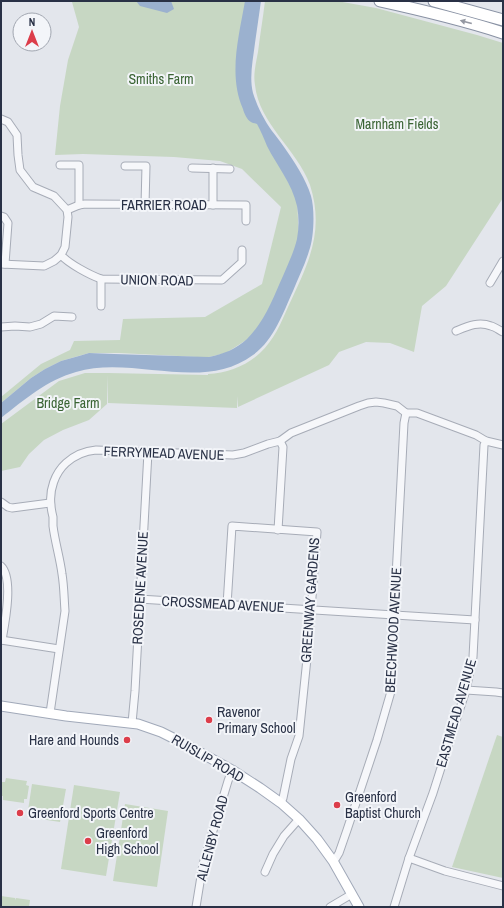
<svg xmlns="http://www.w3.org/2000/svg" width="504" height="908" font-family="'Archivo Narrow',sans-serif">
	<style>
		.green { fill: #c7d7c3 }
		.water { fill: #9bb1cf }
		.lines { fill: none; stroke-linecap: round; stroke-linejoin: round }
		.minor-casing { stroke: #a7acb7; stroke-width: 9 }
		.major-casing { stroke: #a1a9b9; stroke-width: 11 }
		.highway-casing { stroke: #8992a4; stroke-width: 13 }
		.minor { stroke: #f6f7fa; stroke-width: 7 }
		.major { stroke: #fff; stroke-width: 9 }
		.highway { stroke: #fff; stroke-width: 11 }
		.oneway { fill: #9498a2 }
		.poi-dot { fill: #dc3d4a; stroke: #f3f5f9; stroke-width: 1.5 }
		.labels { text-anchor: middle; stroke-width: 4; stroke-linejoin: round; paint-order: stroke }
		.park-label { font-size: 14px; fill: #3a6434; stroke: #f3f5f9 }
		.street-label { font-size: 14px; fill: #293146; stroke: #f3f5f9 }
		.poi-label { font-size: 14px; fill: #293146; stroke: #f3f5f9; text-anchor: start }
	</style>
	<rect width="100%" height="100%" fill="#e3e6ec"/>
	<g class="green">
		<path d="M70 1H248L239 51 259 126 297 199 299 239 272 308 251 337 226 353 209 357H198L119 353H89L61 361 45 369 31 378 1 403V397L41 364 70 350 74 341 120 340 123 319 205 317 262 284 281 207 242 169 220 161 174 157 83 154 55 155 60 106 68 60 79 27 72 2Z"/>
		<path d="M265 1H337L376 8 477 35 503 43V198L446 286 422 306 414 352 390 343 366 342 339 352 329 365 238 407 237 396V408L108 403V375L107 404 89 420 63 430 44 440 29 454 20 467 1 471V424L59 381 85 373H108L208 375V374C227 373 246 366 260 353 274 340 281 323 288 307 308 264 325 232 310 185 297 149 259 124 255 85 253 74 256 63 258 52 260 35 263 18 265 1Z"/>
		<path d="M497 735 503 737V878L452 867Z"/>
		<path d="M6 778 27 781 26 785 29 786 27 799H24V803L3 800V796H1L2 782H5Z"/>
		<path d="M32 784 66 789 60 822 27 817Z"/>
		<path d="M74 785 120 792 106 876 61 869Z"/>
		<path d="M125 804 168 811 157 887 113 881Z"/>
		<path d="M1 896 15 898V900L16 898 30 900 29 907H1Z"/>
	</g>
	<g class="water">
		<path d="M136 1H171L174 9 167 13 140 6Z"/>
		<path d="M245 1H261C259 15 257 29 255 43 253 60 249 77 253 93 257 106 264 120 272 131 276 136 280 141 284 147 294 161 306 179 311 196 315 210 314 238 309 251 305 265 298 278 293 291 283 313 274 340 253 355 202 393 133 355 76 372 47 380 24 400 1 418V403L31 378 45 369 61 361 79 356 89 353 114 354 209 357C224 354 236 349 247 339 265 321 273 298 283 276 288 264 294 252 297 239 299 228 299 217 297 206 292 183 277 166 267 146 264 139 261 131 257 124 255 123 252 123 251 122 247 120 244 113 243 109 228 75 239 36 245 1Z"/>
	</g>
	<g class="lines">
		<defs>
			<g id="minor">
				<path d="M1 119 8 122 17 135 18 155 20 170 33 187 54 196 67 210 68 217 65 247 61 255 54 261 44 266 1 264"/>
				<path d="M60 165H79V205"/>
				<path d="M125 166H146L145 205"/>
				<path d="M192 168 230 169"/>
				<path d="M213 205V168"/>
				<path d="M67 210 79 205 85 204 246 205V221"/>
				<path d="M1 216 4 217 8 223 5 264"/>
				<path d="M61 255C69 264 90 275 101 279L222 280 242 262V250"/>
				<path d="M101 279V306"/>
				<path d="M490 283 503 261"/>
				<path d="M1 327 15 326 30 327 41 324 54 316 72 317"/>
				<path d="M456 331C468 326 479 321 491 326 495 327 499 330 503 332"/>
				<path d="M1 502 8 507 12 508 50 503"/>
				<path d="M278 530 283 447 280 441"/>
				<path d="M1 566C14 578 5 623 2 640"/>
				<path d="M139 599 475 620"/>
				<path d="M227 605 232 526 317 532 308 649 299 736 291 759 283 798 281 803"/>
				<path d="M1 640 59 649"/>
				<path d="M466 690 496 692 503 693"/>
				<path d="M50 713 65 611C64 598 64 586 62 574 60 558 55 542 53 526 53 523 53 520 53 517 52 513 51 509 51 505 49 490 55 473 66 463 75 455 84 451 96 450L233 455 244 453 268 444 280 441 291 433 359 406 368 403 376 402 384 403 397 406 406 413H417L476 435 486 441 503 445"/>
				<path d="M132 723 135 691 148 452"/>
				<path d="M409 858 445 871 503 886"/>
				<path d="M333 861 336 858 339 853 347 830 377 740 392 688 394 615 404 423 406 413"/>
				<path d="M265 872 273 854 284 836 299 819"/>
				<path d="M196 907 203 864 228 781 232 770"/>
				<path d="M330 907 352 894"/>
				<path d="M394 907 409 858 433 793 455 724 466 690 473 657 484 445 486 441"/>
			</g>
			<path id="major" d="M1 706 66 716 138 724 161 732 181 742 232 770 260 788 281 803 299 819 317 839 333 861 359 907"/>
			<g id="highway">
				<path d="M380 1C421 10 463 20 503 33"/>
				<path d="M434 1 503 20"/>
			</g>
		</defs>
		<use href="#minor" class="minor-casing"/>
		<use href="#major" class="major-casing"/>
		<use href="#highway" class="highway-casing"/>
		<use href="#minor" class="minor"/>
		<use href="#major" class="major"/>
		<use href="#highway" class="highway"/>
	</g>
	<defs><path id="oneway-solid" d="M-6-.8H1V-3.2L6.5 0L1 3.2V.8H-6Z"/></defs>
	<use class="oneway" href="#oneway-solid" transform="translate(466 22) rotate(-165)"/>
	<g class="poi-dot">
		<circle cx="209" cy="720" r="4"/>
		<circle cx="127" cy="740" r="4"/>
		<circle cx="337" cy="805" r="4"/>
		<circle cx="20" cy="813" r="4"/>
		<circle cx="88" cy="841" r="4"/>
	</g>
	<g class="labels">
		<g class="park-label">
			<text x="161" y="84">Smiths Farm</text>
			<text x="397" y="129">Marnham Fields</text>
			<text x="68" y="408">Bridge Farm</text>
		</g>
		<g class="street-label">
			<text x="164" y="210">FARRIER ROAD</text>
			<text transform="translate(157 280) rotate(1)" y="5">UNION ROAD</text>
			<text transform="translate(164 453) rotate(2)" y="5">FERRYMEAD AVENUE</text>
			<text transform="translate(140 588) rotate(-87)" y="5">ROSEDENE AVENUE</text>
			<text transform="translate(310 600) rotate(-86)" y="5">GREENWAY GARDENS</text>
			<text transform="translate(223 604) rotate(3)" y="5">CROSSMEAD AVENUE</text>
			<text transform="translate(393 630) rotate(-87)" y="5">BEECHWOOD AVENUE</text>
			<text transform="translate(456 713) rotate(-74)" y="5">EASTMEAD AVENUE</text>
			<text transform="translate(208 758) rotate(30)" y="5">RUISLIP ROAD</text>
			<text transform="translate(212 838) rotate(-75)" y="5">ALLENBY ROAD</text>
		</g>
		<g class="poi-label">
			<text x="217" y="717">Ravenor<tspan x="217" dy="16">Primary School</tspan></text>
			<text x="119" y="745" text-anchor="end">Hare and Hounds</text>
			<text x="345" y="802">Greenford<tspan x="345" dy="16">Baptist Church</tspan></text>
			<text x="28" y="818">Greenford Sports Centre</text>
			<text x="96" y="838">Greenford<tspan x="96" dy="16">High School</tspan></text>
		</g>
	</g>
	<rect width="504" height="908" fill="none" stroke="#293146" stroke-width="4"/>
	<g transform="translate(32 32)"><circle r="19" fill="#f3f5f9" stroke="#a2a7b1"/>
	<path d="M0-3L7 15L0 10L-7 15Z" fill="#dc3d4a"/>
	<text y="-6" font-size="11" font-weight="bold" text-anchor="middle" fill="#293146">N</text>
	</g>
</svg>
